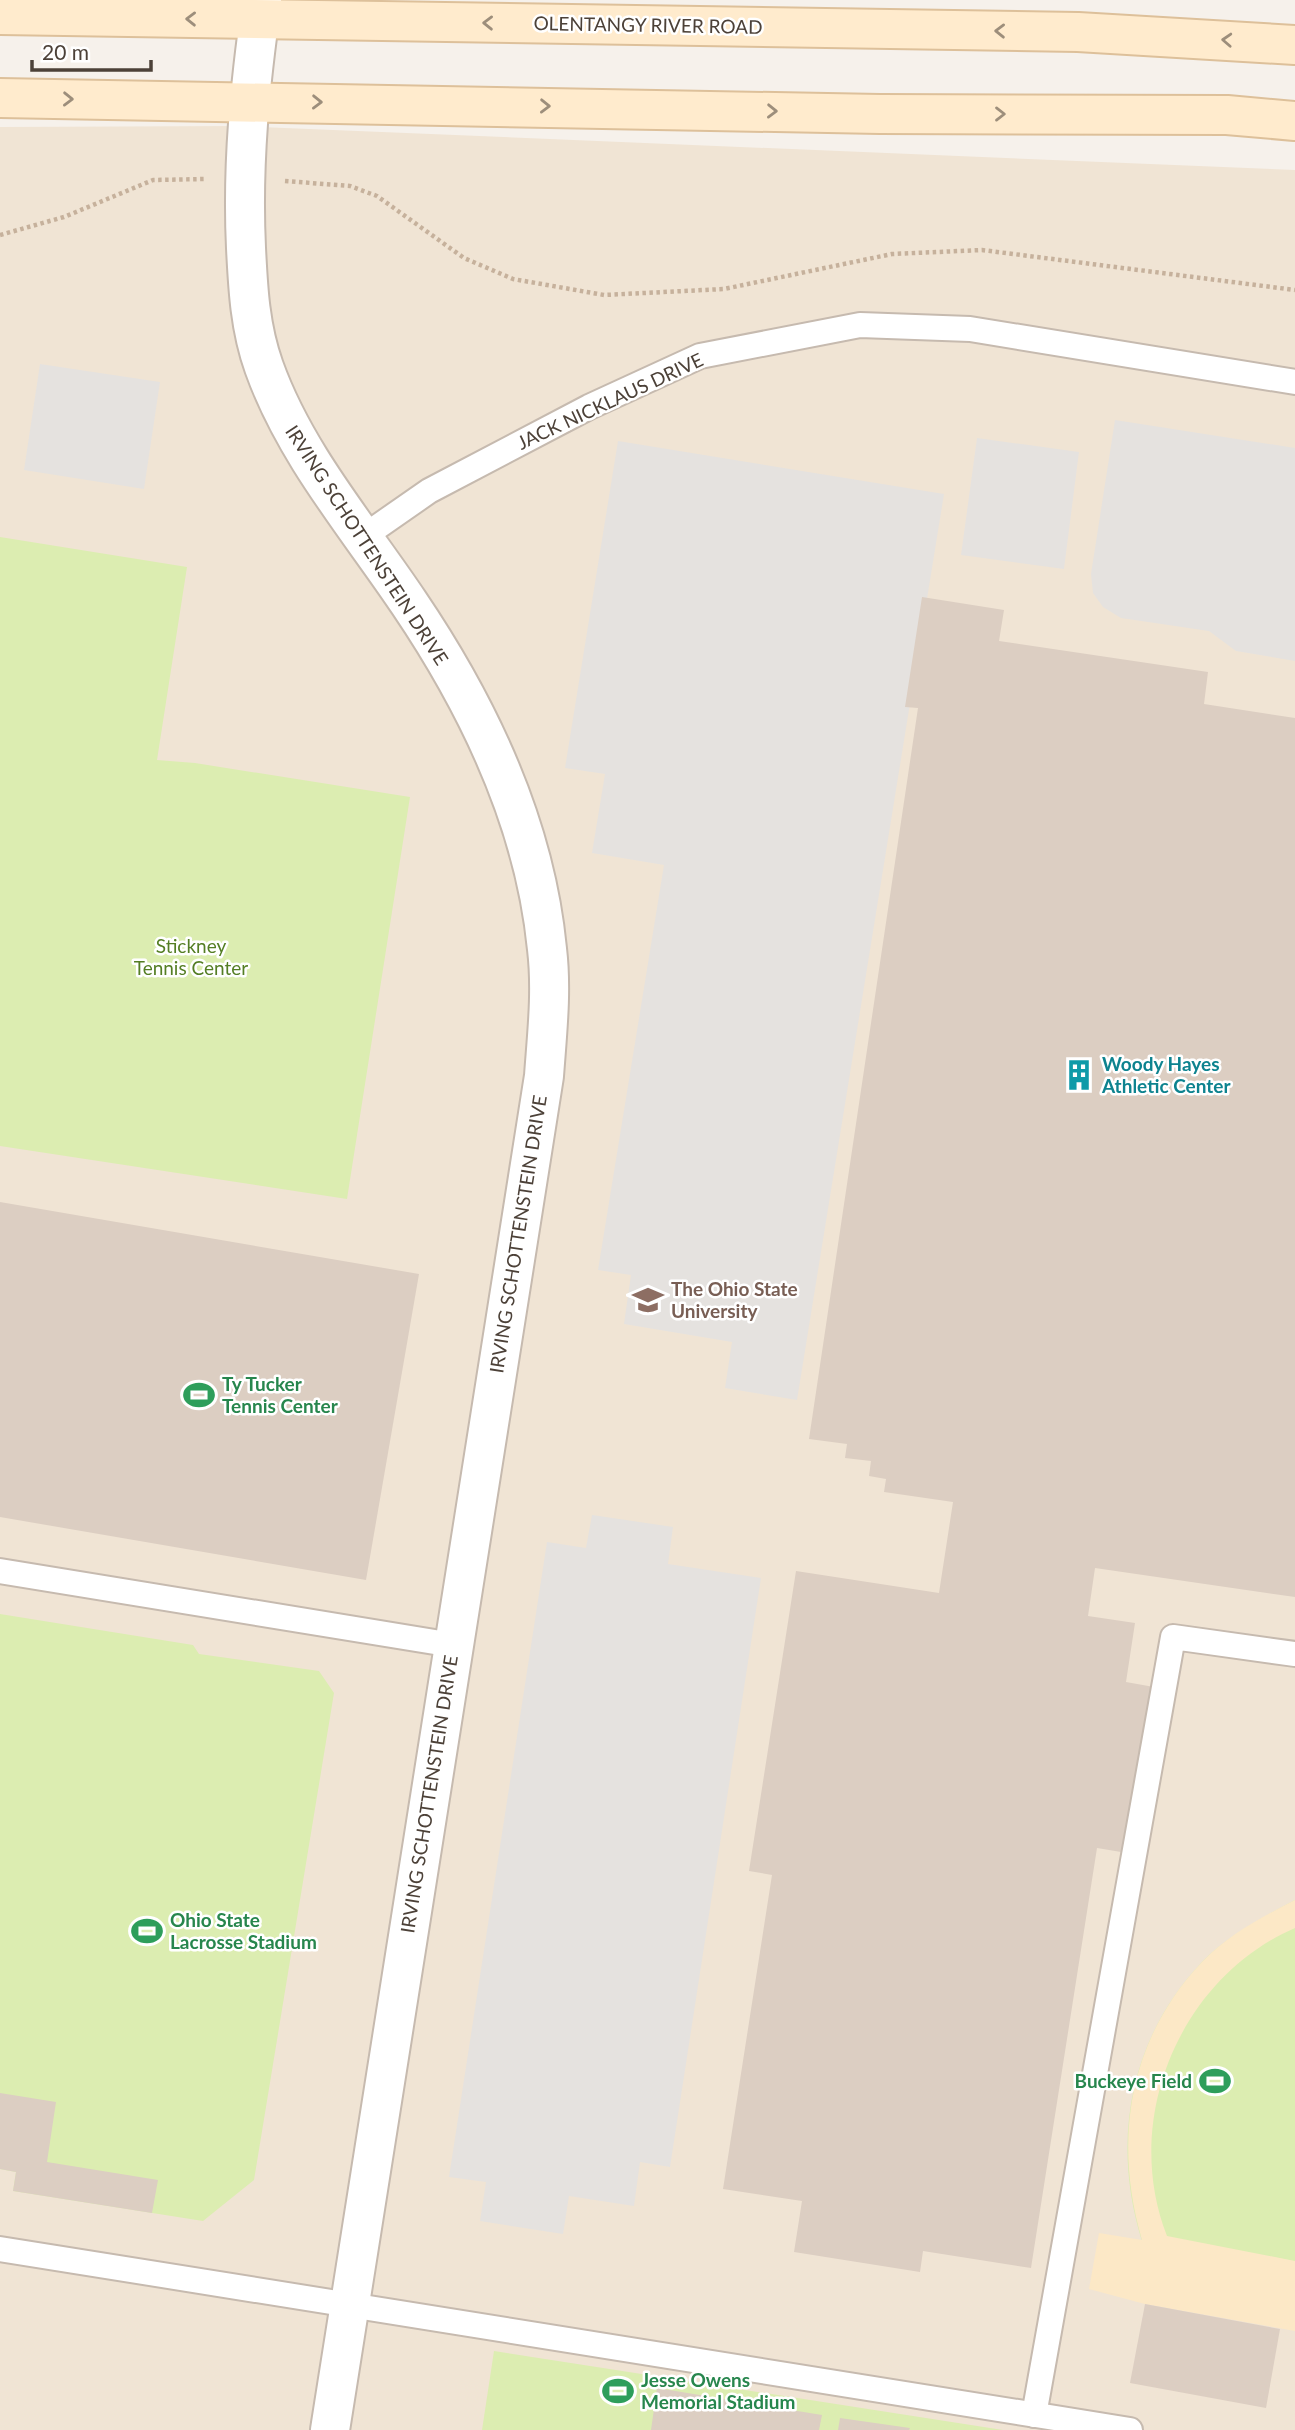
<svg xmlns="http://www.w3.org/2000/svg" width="1295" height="2430" font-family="Lato,sans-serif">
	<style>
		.education { fill: #f0e4d4 }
		.green { fill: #dcedb1 }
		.sand { fill: #fce8c6 }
		.parking { fill: #e5e2df }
		.building { fill: #dccec2 }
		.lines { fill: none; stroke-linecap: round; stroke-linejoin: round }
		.service-casing { stroke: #c6baaf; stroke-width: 28 }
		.minor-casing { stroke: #c6baaf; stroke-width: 42 }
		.secondary-casing { stroke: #ddc09a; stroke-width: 42 }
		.path { stroke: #c6b19c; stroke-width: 4.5; stroke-dasharray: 3.5 3.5; stroke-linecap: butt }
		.service { stroke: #fff; stroke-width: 24 }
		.minor { stroke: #fff; stroke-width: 38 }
		.secondary { stroke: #ffebcd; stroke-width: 38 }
		.oneway { stroke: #9d8e7b }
		.labels { text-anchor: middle; stroke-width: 5; stroke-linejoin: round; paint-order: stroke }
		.street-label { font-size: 19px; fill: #4c4138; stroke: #fff }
		.park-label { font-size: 19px; fill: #547e24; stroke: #fff }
		.culture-label { font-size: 19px; font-weight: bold; fill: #0d838f; stroke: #fff; text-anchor: start }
		.education-label { font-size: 19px; font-weight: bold; fill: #785e54; stroke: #fff; text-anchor: start }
		.leisure-label { font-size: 19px; font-weight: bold; fill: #27864d; stroke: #fff; text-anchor: start }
	</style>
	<rect width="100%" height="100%" fill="#f6f1eb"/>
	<path class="education" d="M239 126 1295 170V2430H0V127Z"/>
	<g class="green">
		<path d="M0 537 187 567 157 760 195 763 410 797 347 1199 0 1146Z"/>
		<path d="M0 1614 193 1645 199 1654 319 1671 334 1693 254 2180 203 2221 13 2191 16 2172 0 2169Z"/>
		<path d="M1295 1900V2271L1142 2241C1111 2142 1129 2039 1202 1962 1228 1935 1262 1918 1295 1900Z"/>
		<path d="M494 2351 1003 2430H482Z"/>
	</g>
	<path class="sand" d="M1295 1900V1928C1180 1978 1121 2119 1167 2236L1295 2261V2331L1145 2304 1089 2289 1099 2233 1142 2240C1113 2141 1128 2040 1202 1962 1228 1935 1262 1917 1295 1900Z"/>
	<g class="parking">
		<path d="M40 364 160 382 144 489 24 470Z"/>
		<path d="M1115 420 1295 448V661L1236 651 1209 631 1121 618 1103 607 1093 593 1091 574Z"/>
		<path d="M977 438 1079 452 1064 569 961 555Z"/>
		<path d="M618 441 944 494 797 1400 725 1388 732 1342 624 1324 631 1275 598 1270 664 865 592 853 605 774 565 768Z"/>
		<path d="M592 1515 673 1527 668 1564 761 1578 670 2167 640 2162 634 2206 569 2196 563 2234 480 2221 486 2182 449 2177 547 1542 586 1548Z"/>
	</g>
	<g class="building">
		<path d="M922 597 1004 610 999 641 1208 672 1204 704 1295 718V1597L1095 1568 1088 1616 1135 1623 1126 1682 1154 1687 1127 1853 1097 1848 1031 2268 923 2251 920 2272 794 2252 802 2201 723 2189 772 1875 749 1871 796 1571 939 1593 953 1502 884 1492 886 1479 869 1476 871 1461 845 1458 847 1444 809 1439 918 708 905 707Z"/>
		<path d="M0 1202 419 1274 366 1580 0 1517Z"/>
		<path d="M0 2093 56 2102 47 2162 158 2180 152 2213 13 2191 16 2172 0 2169Z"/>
		<path d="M1145 2304 1280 2329 1266 2408 1130 2383Z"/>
		<path d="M657 2388 822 2415 819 2430H651Z"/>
		<path d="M840 2418 910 2428 909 2430H838Z"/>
	</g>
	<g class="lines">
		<defs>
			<g id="service">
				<path d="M363 537 429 491 589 407 700 356 860 325 970 329 1295 382"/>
				<path d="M0 1571 453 1645"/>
				<path d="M0 2249 1130 2430"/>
				<path d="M1034 2415 1173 1637 1295 1654"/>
			</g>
			<path id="minor" d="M262 0C250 83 242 164 246 248 248 289 250 328 264 367 295 454 358 527 409 603 478 705 535 825 547 949 552 991 547 1034 544 1076L330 2430"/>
			<g id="secondary">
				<path d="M0 15 1078 32 1295 45"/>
				<path d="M0 98 880 114 1227 115 1295 121"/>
			</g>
		</defs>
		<use href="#service" class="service-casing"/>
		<use href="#minor" class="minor-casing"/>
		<use href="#secondary" class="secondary-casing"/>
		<g class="path">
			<path d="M285 181 350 186 377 196 464 258 513 279 604 295 724 289 892 254 982 250 1295 290"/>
			<path d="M0 235 64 217 153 180 206 179"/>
		</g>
		<use href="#service" class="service"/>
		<use href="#minor" class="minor"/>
		<use href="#secondary" class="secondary"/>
	</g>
	<defs><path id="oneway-chevron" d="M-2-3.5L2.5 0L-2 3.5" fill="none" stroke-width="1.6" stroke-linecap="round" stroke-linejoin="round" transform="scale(1.75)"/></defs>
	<g class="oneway">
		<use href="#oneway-chevron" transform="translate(191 19) rotate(-179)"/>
		<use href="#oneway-chevron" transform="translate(488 23) rotate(-179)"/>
		<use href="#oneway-chevron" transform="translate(1000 31) rotate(-179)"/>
		<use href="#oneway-chevron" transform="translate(1227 40) rotate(-177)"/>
		<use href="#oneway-chevron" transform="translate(68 99) rotate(1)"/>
		<use href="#oneway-chevron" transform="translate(317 102) rotate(1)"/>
		<use href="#oneway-chevron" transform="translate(545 106) rotate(1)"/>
		<use href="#oneway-chevron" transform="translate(772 111) rotate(1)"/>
		<use href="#oneway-chevron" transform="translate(1000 114)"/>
	</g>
	<defs>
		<symbol id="building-bare" viewBox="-9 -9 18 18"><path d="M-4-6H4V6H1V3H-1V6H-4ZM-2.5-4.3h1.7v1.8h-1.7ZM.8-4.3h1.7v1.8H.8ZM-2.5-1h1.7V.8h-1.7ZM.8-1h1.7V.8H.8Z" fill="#0f9aa8" stroke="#fff" stroke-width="2.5" paint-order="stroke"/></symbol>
		<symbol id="university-bare" viewBox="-9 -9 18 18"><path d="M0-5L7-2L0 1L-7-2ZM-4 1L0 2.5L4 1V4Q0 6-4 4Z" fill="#8d6e63" stroke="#fff" stroke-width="2.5" paint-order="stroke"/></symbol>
		<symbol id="stadium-bare" viewBox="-9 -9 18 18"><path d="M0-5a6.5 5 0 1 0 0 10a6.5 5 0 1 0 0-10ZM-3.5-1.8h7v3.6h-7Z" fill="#2e9e5b" stroke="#fff" stroke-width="2.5" paint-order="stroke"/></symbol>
	</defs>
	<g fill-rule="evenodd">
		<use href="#building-bare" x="1057" y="1053" width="44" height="44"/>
		<use href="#university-bare" x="626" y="1278" width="44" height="44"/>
		<use href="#stadium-bare" x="177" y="1373" width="44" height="44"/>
		<use href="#stadium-bare" x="125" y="1909" width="44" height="44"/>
		<use href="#stadium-bare" x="1193" y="2059" width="44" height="44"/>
		<use href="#stadium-bare" x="596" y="2369" width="44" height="44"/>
	</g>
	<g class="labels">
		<g class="street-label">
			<text transform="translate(648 25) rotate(1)" y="7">OLENTANGY RIVER ROAD</text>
			<text transform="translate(610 401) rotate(-25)" y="7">JACK NICKLAUS DRIVE</text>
			<text transform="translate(367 545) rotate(57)" y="7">IRVING SCHOTTENSTEIN DRIVE</text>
			<text transform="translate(518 1234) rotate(-81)" y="7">IRVING SCHOTTENSTEIN DRIVE</text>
			<text transform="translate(429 1794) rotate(-81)" y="7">IRVING SCHOTTENSTEIN DRIVE</text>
		</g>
		<g class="park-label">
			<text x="191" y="953">Stickney<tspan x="191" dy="22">Tennis Center</tspan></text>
		</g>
		<g class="culture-label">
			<text x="1102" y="1071">Woody Hayes<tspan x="1102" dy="22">Athletic Center</tspan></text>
		</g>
		<g class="education-label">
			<text x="671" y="1296">The Ohio State<tspan x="671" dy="22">University</tspan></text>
		</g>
		<g class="leisure-label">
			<text x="222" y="1391">Ty Tucker<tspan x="222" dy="22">Tennis Center</tspan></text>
			<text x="170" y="1927">Ohio State<tspan x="170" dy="22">Lacrosse Stadium</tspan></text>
			<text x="1192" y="2088" text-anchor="end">Buckeye Field</text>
			<text x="641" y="2387">Jesse Owens<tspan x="641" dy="22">Memorial Stadium</tspan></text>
		</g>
	</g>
	<path d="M32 60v10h119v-10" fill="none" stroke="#4c4138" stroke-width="3.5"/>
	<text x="42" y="60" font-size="21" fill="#4c4138" stroke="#ffffff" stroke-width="5" paint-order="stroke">20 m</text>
</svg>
